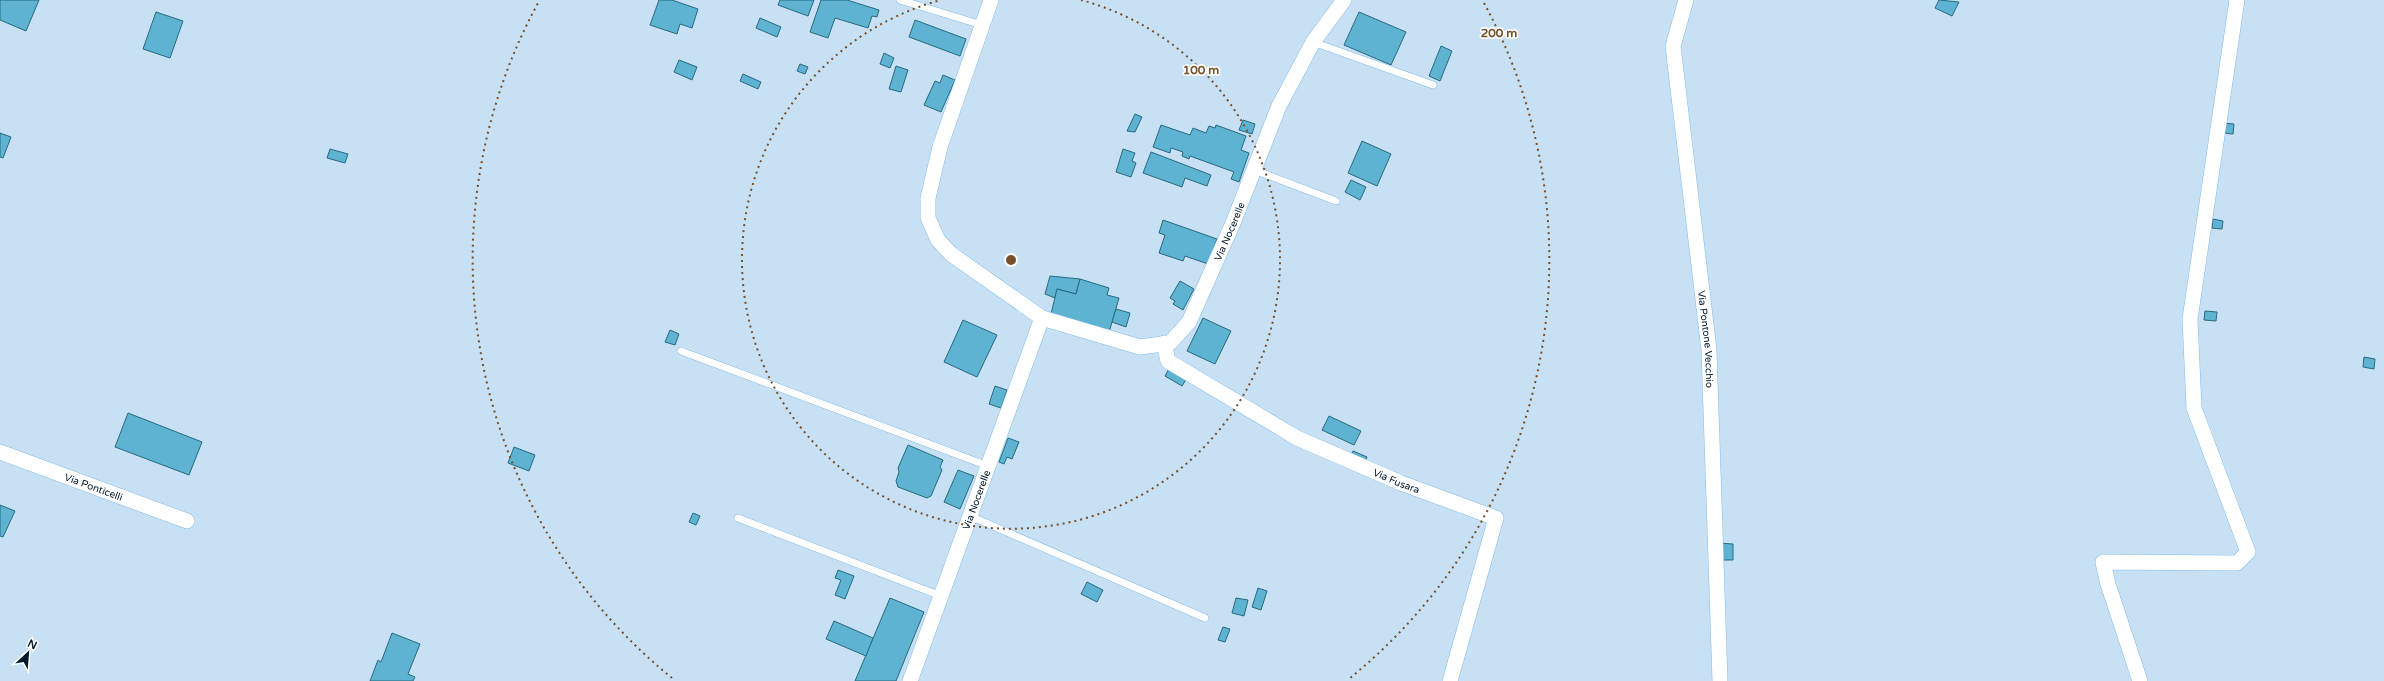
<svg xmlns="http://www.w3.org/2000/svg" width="2384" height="681" font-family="'Varela Round',sans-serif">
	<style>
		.building { fill: #5db3d1; stroke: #276a80 }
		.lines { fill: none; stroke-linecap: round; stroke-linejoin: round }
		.service-casing { stroke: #80bcec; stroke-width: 8 }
		.minor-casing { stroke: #80bcec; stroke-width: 16 }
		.service { stroke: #fff; stroke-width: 7 }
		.minor { stroke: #fff; stroke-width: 15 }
		.ring { fill: none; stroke: #75502b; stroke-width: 2; stroke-dasharray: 2 4 }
		.labels { text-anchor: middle; stroke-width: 3.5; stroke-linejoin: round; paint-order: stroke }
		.street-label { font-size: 10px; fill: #02192b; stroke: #fefefe }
		.centre { fill: #75502b; stroke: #fefefe; stroke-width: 2 }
		.ring-label { font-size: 12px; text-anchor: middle; font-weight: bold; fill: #75502b; stroke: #fefefe; stroke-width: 3.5; stroke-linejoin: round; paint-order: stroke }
	</style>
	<rect width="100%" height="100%" fill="#c8e0f4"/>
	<g class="building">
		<path d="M0 0H39L26 31 0 20Z"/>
		<path d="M659 0H672L698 9 692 28 680 24 677 34 650 25Z"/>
		<path d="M780 0H814L808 16 778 5Z"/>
		<path d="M821 0H847L879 10 877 17 872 16 868 28 835 18 828 38 810 32Z"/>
		<path d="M1939 0 1959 2 1952 16 1935 8Z"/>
		<path d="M156 12 183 21 170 58 143 49Z"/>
		<path d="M1359 12 1406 32 1391 65 1344 45Z"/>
		<path d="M760 18 781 27 777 37 756 28Z"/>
		<path d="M915 20 966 39 960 56 909 37Z"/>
		<path d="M1441 46 1452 51 1440 81 1429 76Z"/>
		<path d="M884 53 894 58 890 68 880 64Z"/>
		<path d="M679 60 697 67 692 80 674 72Z"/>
		<path d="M800 64 808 67 805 74 797 71Z"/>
		<path d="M896 66 908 70 901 92 889 89Z"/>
		<path d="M743 74 761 82 758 89 740 81Z"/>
		<path d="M943 75 955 80 941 112 924 105 935 81 940 83Z"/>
		<path d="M1135 114 1142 117 1135 132 1127 131Z"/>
		<path d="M1243 120 1255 124 1252 134 1239 130Z"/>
		<path d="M2223 123 2234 124 2233 134 2222 133Z"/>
		<path d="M1161 125 1190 135 1193 128 1206 133 1209 126 1215 128 1216 125 1246 136 1241 150 1249 153 1239 182 1231 179 1234 172 1190 156 1189 159 1182 156 1183 152 1171 148 1170 153 1153 147Z"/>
		<path d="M0 133 11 137 3 158 0 157Z"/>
		<path d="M1362 141 1391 154 1377 186 1348 173Z"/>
		<path d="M330 149 348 154 345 163 327 158Z"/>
		<path d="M1123 149 1135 153 1132 161 1136 163 1131 177 1116 172Z"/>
		<path d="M1151 152 1211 175 1207 186 1185 178 1182 187 1143 173Z"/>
		<path d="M1351 180 1366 187 1360 200 1345 192Z"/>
		<path d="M2213 219 2223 221 2222 229 2212 228Z"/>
		<path d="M1163 220 1217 239 1208 264 1185 256 1183 261 1159 253 1165 235 1159 233Z"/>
		<path d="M1050 276 1080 279 1076 294 1057 289 1055 298 1045 294Z"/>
		<path d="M1080 279 1109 288 1107 295 1119 298 1108 336 1051 314 1057 289 1076 294Z"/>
		<path d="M1180 281 1194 289 1183 310 1173 304 1175 301 1170 298Z"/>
		<path d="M1116 309 1130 313 1126 327 1112 322Z"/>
		<path d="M2205 311 2217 312 2216 321 2204 320Z"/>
		<path d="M1203 318 1231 331 1215 364 1187 351Z"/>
		<path d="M963 320 997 335 977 377 944 362Z"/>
		<path d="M670 330 679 334 675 345 665 342Z"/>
		<path d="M2364 357 2375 359 2374 369 2363 367Z"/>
		<path d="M1170 367 1187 378 1182 386 1165 376Z"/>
		<path d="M995 386 1007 390 1001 408 989 404Z"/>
		<path d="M128 413 202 442 189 475 115 447Z"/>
		<path d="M1329 416 1361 431 1354 445 1322 430Z"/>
		<path d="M1008 438 1019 442 1012 459 1007 457 1004 464 999 462Z"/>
		<path d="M908 445 943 460 940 467 942 470 931 496 927 498 898 487 896 481 899 472 898 468Z"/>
		<path d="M514 447 535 455 529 471 508 463Z"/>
		<path d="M1353 451 1367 457 1363 466 1349 459Z"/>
		<path d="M958 470 974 476 960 509 944 502Z"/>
		<path d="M0 505 15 511 3 537 0 536Z"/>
		<path d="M693 513 700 516 696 525 689 522Z"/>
		<path d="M1718 543 1733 544V560H1717Z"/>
		<path d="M838 570 854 576 845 599 835 595 841 580 835 578Z"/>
		<path d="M1087 582 1103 590 1097 602 1081 594Z"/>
		<path d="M1258 588 1267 591 1261 610 1252 607Z"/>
		<path d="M890 598 924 612 896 681H855Z"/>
		<path d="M1236 598 1248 600 1244 616 1232 613Z"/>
		<path d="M834 621 873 638 866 656 826 639Z"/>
		<path d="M1223 627 1230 629 1225 642 1218 640Z"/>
		<path d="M392 633 420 644 408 674 415 677 413 681H370L378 660 381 662Z"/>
	</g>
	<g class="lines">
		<defs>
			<g id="service">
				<path d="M900 0 982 25"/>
				<path d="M1313 42 1433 85"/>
				<path d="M1254 170 1336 201"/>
				<path d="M681 351 988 466"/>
				<path d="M970 516 1205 618"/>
				<path d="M738 518 941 596"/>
			</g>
			<g id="minor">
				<path id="s1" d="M1686 0 1673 46 1709 350 1720 681"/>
				<path id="s2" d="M1042 318 1140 347 1170 343 1189 322 1233 223 1279 106 1313 42 1344 0"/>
				<path id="s3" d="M1164 343 1168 361 1297 438 1401 483 1496 518 1450 681"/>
				<path id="s4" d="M0 452 187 521"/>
				<path id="s5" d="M910 681 1042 318 951 254 938 240 928 218V198L940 147 991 0"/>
				<path d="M2140 681 2108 584 2103 562 2237 563 2248 552 2194 408 2190 319 2237 0"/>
			</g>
		</defs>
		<use href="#service" class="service-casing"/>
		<use href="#minor" class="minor-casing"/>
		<use href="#service" class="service"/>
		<use href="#minor" class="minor"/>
	</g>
	<g class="ring">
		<path d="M1081 0A269 269 0 1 1 941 0"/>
		<path d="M672 678A538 538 0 0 1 538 3M1484 3A538 538 0 0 1 1350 678"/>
	</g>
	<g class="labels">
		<g class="street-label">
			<text dy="4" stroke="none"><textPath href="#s2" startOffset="260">Via Nocerelle</textPath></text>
			<text dy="4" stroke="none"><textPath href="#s1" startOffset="343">Via Pontone Vecchio</textPath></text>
			<text dy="4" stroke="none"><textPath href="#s3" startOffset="277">Via Fusara</textPath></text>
			<text dy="4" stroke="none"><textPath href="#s4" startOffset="100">Via Ponticelli</textPath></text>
			<text dy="4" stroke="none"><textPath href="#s5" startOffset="193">Via Nocerelle</textPath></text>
		</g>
	</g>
	<circle cx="1011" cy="260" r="6" class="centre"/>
	<g class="ring-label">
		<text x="1499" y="37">200 m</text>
		<text x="1201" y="74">100 m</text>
	</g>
	<g transform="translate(28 653) rotate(26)" stroke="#fefefe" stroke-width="3" paint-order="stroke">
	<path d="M0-3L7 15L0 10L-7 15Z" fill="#02192b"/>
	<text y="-6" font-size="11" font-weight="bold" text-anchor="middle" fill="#02192b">N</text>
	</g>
</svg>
